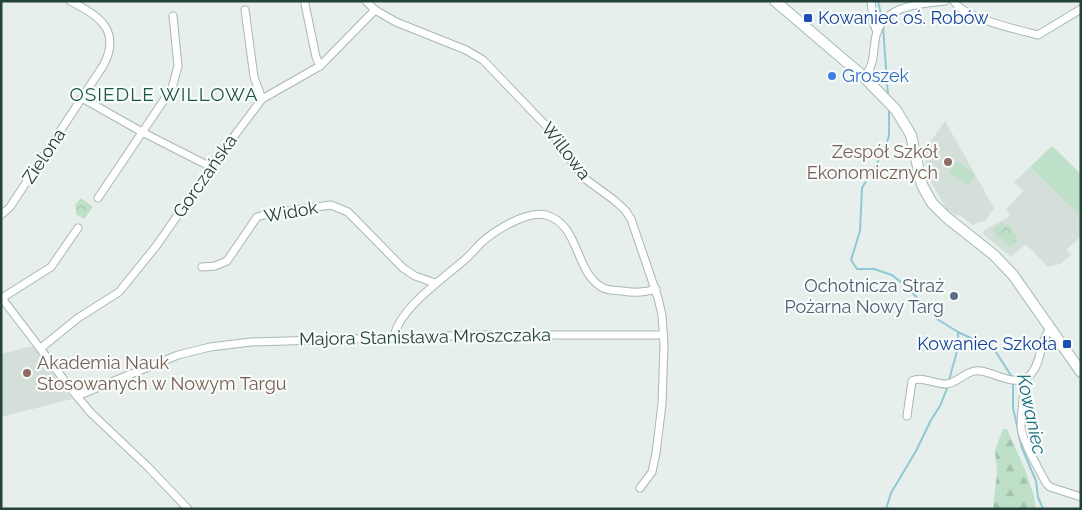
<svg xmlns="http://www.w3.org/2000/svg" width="1082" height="510" font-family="Raleway,sans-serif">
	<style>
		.built { fill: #d4dfda }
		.forest { fill: url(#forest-firs) }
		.park { fill: url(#park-crowns) }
		.pitch { fill: #bfe0c8 }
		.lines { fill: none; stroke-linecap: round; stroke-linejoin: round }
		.stream { stroke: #8ec9d4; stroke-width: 2 }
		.street-casing { stroke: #a8b8b2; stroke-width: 9 }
		.secondary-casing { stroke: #a4bbb3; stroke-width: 12 }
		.street { stroke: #fff; stroke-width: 7 }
		.secondary { stroke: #fff; stroke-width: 10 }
		.transit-dot { fill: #1a4fb4; stroke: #f7fbf9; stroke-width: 2 }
		.shop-dot { fill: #3f7fe0; stroke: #f7fbf9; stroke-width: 2 }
		.education-dot { fill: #8d6e63; stroke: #f7fbf9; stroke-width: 2 }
		.service-dot { fill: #5c6f8a; stroke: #f7fbf9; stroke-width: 2 }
		.labels { text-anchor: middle; stroke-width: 4.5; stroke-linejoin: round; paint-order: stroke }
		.transit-label { font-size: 18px; fill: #164399; stroke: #f7fbf9; text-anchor: start }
		.shop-label { font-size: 18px; fill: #366cbe; stroke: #f7fbf9; text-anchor: start }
		.street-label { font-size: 18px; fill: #24423a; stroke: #f7fbf9 }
		.education-label { font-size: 18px; fill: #785e54; stroke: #f7fbf9; text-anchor: end }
		.service-label { font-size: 18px; fill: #4e5e75; stroke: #f7fbf9; text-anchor: end }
		.neighbourhood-label { font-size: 19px; letter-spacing: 1px; fill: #1f5548; stroke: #f7fbf9 }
		.water-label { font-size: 19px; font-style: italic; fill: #1c6f80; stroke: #f7fbf9 }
	</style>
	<defs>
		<pattern id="forest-firs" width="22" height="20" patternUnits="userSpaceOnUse" patternTransform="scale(1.25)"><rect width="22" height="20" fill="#bfe0c8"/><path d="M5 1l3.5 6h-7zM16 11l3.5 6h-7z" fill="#a4c1ad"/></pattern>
		<pattern id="park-crowns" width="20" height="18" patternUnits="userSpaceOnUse" patternTransform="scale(1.25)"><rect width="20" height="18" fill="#bfe0c8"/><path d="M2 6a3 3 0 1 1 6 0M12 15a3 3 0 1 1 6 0" fill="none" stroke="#a4c1ad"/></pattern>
	</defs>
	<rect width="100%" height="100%" fill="#e6efeb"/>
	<g class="built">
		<path d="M945 121 994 208 986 220 973 225 958 214 957 216 946 209 929 178 923 150 927 147Z"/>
		<path d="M1030 167 1081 216V236L1066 250 1071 255 1060 264 1048 267 1027 245 1023 246 1011 257 983 234V231L1010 216 1006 209 1023 191 1014 182Z"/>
		<path d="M33 346 72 399 1 417V354Z"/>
	</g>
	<path class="forest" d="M1003 429H1007L1026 472 1034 496 1036 509H995L993 506 997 474 995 450Z"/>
	<g class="park">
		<path d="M81 198 93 207 84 219 76 214 75 205Z"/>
		<path d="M1002 222 1005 225H1011L1012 231 1018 237 1015 239 1017 241 1010 247 1002 239 997 238 996 233 993 230Z"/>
	</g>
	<g class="pitch">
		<path d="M1052 146 1081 174V216L1030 167Z"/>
		<path d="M957 161 975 174 968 185 949 172Z"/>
	</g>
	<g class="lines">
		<g class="stream">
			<path d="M878 1 882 19"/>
			<path d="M883 26 888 96"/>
			<path d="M889 108V136L883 153 862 188 860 231 851 260 857 269H874L892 275 908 288 937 319 958 332 994 349 1012 377"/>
			<path d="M1013 381V408L1022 448 1036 481 1038 497 1043 509"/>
			<path d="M949 382C952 363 960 352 958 333"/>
			<path d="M886 509 891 493 916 451 931 420 940 406 948 386"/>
		</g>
		<defs>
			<g id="street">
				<path d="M366 1 375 10 396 22 466 50 483 60 553 133 562 149 584 178 614 200 625 210 631 219 658 298 662 315 664 345 662 404 656 453 652 472 640 488"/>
				<path d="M871 1 873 22 877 32"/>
				<path d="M954 1C963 18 1019 30 1038 35L1081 9"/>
				<path d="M305 4 316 57 320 66"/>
				<path d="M245 10 254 77 262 99"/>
				<path d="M864 77C874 66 873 55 875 41 879 6 917 4 945 1"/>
				<path d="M82 98 142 132 211 167"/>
				<path d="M98 198 172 88 178 66 173 16"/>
				<path d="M1 215 10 207 103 66C122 31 99 15 70 1"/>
				<path d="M202 267 215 266 227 261 257 217 271 213 331 205 348 212 403 268 415 276 435 283"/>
				<path d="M1 297 71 389 91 413 148 467 188 509"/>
				<path d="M2 298 51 267 78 228"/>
				<path d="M394 337C399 309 441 280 462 262 469 257 474 250 481 243 494 231 527 210 546 215 579 224 575 270 600 286 606 291 614 290 622 291 634 293 644 293 656 289"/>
				<path d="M41 348 78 318 119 292 157 245 211 167 262 99 320 66 375 10"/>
				<path d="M1024 379C1025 395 1021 410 1021 426 1021 439 1039 469 1046 483L1050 487 1081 497"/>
				<path d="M77 396 178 355 210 347 251 342 480 335H663"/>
				<path d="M907 416 912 381C923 376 934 384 946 384 959 383 966 369 981 371 996 373 1018 389 1031 374 1042 362 1039 342 1050 329"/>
			</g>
			<path id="secondary" d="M775 1 864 77 896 110 911 135 922 185 932 203 946 217 994 255 1013 275 1081 372"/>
		</defs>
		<use href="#street" class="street-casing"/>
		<use href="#secondary" class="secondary-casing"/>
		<use href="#street" class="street"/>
		<use href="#secondary" class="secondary"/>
	</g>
	<g class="transit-dot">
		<rect x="803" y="13" width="10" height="10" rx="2.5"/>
		<rect x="1062" y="339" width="10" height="10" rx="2.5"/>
	</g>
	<circle class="shop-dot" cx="832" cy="76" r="5"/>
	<g class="education-dot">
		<circle cx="948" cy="162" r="5"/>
		<circle cx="27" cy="373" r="5"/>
	</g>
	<circle class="service-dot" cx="954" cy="296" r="5"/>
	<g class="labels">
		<g class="transit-label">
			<text x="818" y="24">Kowaniec oś. Robów</text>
			<text x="1057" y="350" text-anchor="end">Kowaniec Szkoła</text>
		</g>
		<g class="shop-label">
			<text x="842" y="82">Groszek</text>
		</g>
		<g class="street-label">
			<text transform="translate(566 151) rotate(52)" y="6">Willowa</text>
			<text transform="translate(44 156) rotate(-56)" y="6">Zielona</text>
			<text transform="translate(205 176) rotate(-55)" y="6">Gorczańska</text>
			<text transform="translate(291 212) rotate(-10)" y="6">Widok</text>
			<text transform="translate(425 337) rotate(-1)" y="6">Majora Stanisława Mroszczaka</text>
		</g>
		<g class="education-label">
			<text x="938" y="158">Zespół Szkół<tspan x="938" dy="21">Ekonomicznych</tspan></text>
			<text x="37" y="369" text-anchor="start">Akademia Nauk<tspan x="37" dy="21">Stosowanych w Nowym Targu</tspan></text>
		</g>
		<g class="service-label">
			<text x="944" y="292">Ochotnicza Straż<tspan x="944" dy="21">Pożarna Nowy Targ</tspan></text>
		</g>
		<g class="neighbourhood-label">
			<text x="164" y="101">OSIEDLE WILLOWA</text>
		</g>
		<g class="water-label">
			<text transform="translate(1032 414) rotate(78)" y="7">Kowaniec</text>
		</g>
	</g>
	<rect width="1082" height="510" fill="none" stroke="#24423a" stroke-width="5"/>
</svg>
